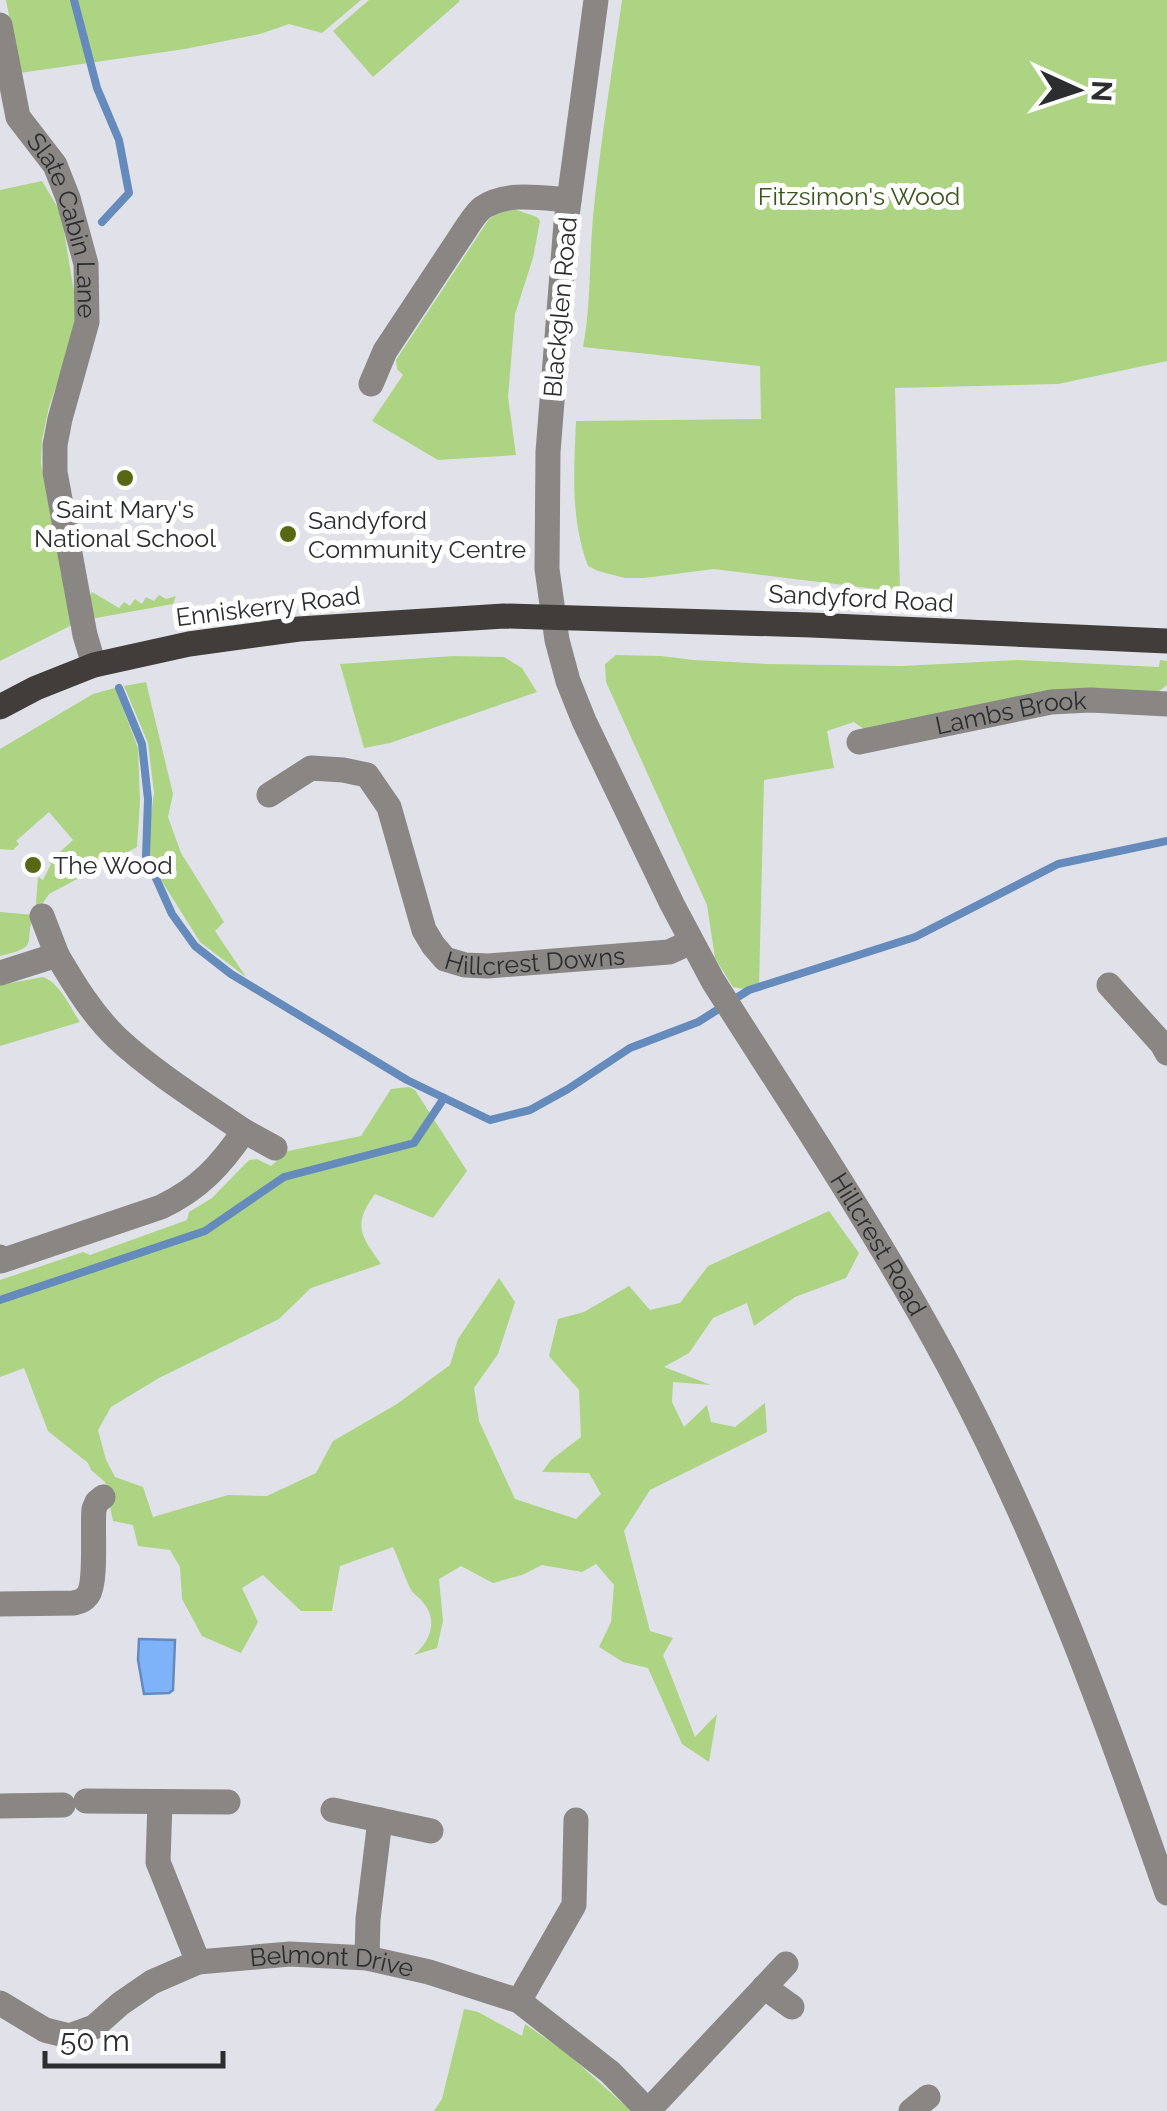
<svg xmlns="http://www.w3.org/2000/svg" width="1167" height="2111" font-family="Raleway,sans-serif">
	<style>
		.green { fill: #acd483 }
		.water { fill: #7eb2f9; stroke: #658abc; stroke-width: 2.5 }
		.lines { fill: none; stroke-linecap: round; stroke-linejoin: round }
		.stream { stroke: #658abc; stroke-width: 8 }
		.minor { stroke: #898684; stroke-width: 25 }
		.major { stroke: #413d3a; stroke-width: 25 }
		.poi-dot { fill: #586812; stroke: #fff; stroke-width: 4 }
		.labels { text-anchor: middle; stroke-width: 10; stroke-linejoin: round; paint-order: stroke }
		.park-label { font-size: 25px; fill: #3c551d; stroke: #fff }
		.street-label { font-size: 25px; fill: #2c2d2f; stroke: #fff }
		.poi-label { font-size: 25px; fill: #2c2d2f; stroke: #fff; text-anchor: start }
	</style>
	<rect width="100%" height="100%" fill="#e1e2e9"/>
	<g class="green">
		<path d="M6 0H361L322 33 289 24 260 34 185 49 20 73Z"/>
		<path d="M369 0H459L460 1 373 77 333 31Z"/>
		<path d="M622 0H1167V361L1058 384 895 388 900 592 714 569 644 578H625L598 571 588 566C570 518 574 470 576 421L761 419 760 366 583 347C591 306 589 261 593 217 600 144 612 72 622 0Z"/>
		<path d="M42 181 61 213 77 310 72 338 49 407 42 440 41 464 72 622 70 626 0 661V190Z"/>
		<path d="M514 209 537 217 540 221 533 258 515 314 508 397 516 455 438 460 372 421 403 375 397 369 396 360 489 219 496 214Z"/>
		<path d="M92 592 119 608 124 602 130 606 135 599 142 604 146 597 154 601 159 595 166 599 176 596 173 604 96 618 92 617 88 599Z"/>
		<path d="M616 655 661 656 694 660 767 664 902 666 1018 660 1159 667 1160 660 1167 661V685L1158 692 864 729 854 722 827 731 834 768 764 780 759 987 749 990 733 987 715 958 707 905 606 682 605 664Z"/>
		<path d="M453 656 504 657 522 668 537 692 390 743 364 748 340 664Z"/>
		<path d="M146 682 173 794 168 817 181 853 224 922 215 931 246 977 200 942 163 883 149 852 150 821 154 793 148 743 124 686Z"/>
		<path d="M115 688 138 748 140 801 137 847 49 894 35 915 38 877 43 880 51 864 49 862 73 840 49 812 16 841 19 844 13 850 0 849V749L93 694Z"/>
		<path d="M0 912 34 915C22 943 43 946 0 956Z"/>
		<path d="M43 977C60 983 70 1007 80 1022L0 1046V985Z"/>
		<path d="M409 1087 415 1090 467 1171 433 1218 375 1194C352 1225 361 1236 381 1264L311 1288 279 1319 159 1378 111 1407 98 1430 106 1460 115 1477 143 1487 153 1517 228 1495 267 1496 316 1473 333 1441 397 1404 450 1365 458 1339 499 1278 515 1302 498 1354 474 1388 479 1421 515 1499 576 1519 601 1494 589 1473 542 1472 551 1460 581 1437 579 1390 549 1356 558 1319 584 1312 629 1286 650 1310 680 1303 708 1266 829 1211 859 1253 846 1278 795 1297 754 1326 747 1303 713 1318 689 1353 664 1367 711 1385 673 1382 672 1402 684 1427 707 1405 711 1422 735 1427 765 1403 767 1432 650 1490 624 1531 650 1631 673 1638 663 1655 695 1737 717 1714 709 1762 682 1744 648 1668 623 1662 599 1647 611 1622 614 1585 596 1564 582 1572 542 1565 522 1575 493 1583 461 1566 439 1579 443 1621 437 1648 414 1655C429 1643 438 1622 425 1605 420 1597 412 1594 409 1586 403 1573 399 1560 393 1547L340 1566 332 1611H301L263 1575 242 1588 258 1622 241 1653 202 1636 182 1599 180 1567 170 1550 138 1546 133 1525 113 1521 105 1482 91 1470 88 1463 48 1431 24 1368 0 1377V1280L83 1252 90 1255 187 1220 189 1212 212 1198 249 1160 257 1159 271 1166 288 1151 361 1136 391 1089Z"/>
		<path d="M464 2009 478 2012 522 2036 525 2024 568 2054 631 2111H434L442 2099Z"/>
	</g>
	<path class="water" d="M139 1639 175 1640 173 1690 169 1693 144 1694 138 1660Z"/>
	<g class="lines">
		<g class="stream">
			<path d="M74 0 97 88 119 140 129 193 102 222"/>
			<path d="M119 688 142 744 148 799 146 856 172 914 195 946 231 974 407 1080 490 1120 530 1110 568 1089 630 1048 698 1022 749 990 915 937 1058 864 1167 841"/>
			<path d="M0 1300 205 1231 284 1177 414 1143 444 1098"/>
		</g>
		<g class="minor">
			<path id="s1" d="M596 0 566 223 548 452 547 569 557 640 568 681 584 721 672 904 713 981C794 1109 879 1235 950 1368 1039 1535 1105 1715 1167 1893"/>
			<path id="s2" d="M0 25 18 117 55 165 68 198 86 264 87 322 60 419 55 445V472L85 635 94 665"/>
			<path d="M371 384 385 351 467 227C471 221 476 213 482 208 507 191 541 198 569 200"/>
			<path id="s3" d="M859 742 1051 702 1090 700 1167 704"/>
			<path id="s4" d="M269 795 311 768 343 770 367 775 389 807 424 930 433 945 445 959 465 965 488 966 669 952 691 942"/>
			<path d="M42 916 57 955"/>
			<path d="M0 973 57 955C74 984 92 1014 117 1038 152 1071 203 1103 244 1131 221 1165 199 1189 161 1207L1 1261 0 1257"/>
			<path d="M1109 985 1162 1044 1167 1053"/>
			<path d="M244 1131 275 1148"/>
			<path d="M0 1604 74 1603C81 1601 83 1601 88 1595 97 1582 92 1528 94 1509L97 1502 103 1497"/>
			<path d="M86 1801 228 1802"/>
			<path d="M160 1802 158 1862 198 1962"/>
			<path d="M0 1806 63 1805"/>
			<path d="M333 1810 431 1831"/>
			<path d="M367 1958 368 1919 380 1820"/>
			<path d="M764 1987 792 2007"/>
			<path d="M519 2001 574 1905 576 1820"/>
			<path id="s5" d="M0 2003 45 2030 69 2036 94 2027 120 2004 152 1982 198 1962 290 1954 367 1958 429 1972 519 2001 610 2072 648 2111"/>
			<path d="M648 2111 786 1964"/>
			<path d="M911 2111 928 2097"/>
		</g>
		<path class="major" d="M0 707 36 688 94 665 189 644 299 629 504 616 811 625 1167 641"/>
	</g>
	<g class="poi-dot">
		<circle cx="125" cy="478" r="10"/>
		<circle cx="288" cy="534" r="10"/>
		<circle cx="33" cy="865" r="10"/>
	</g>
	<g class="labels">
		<g class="park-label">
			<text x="859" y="205">Fitzsimon's Wood</text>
		</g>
		<g class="street-label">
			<text dy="9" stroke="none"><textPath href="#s2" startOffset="215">Slate Cabin Lane</textPath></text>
			<text transform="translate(560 307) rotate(-85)" y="9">Blackglen Road</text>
			<text transform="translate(861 598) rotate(3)" y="9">Sandyford Road</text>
			<text transform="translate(268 606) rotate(-7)" y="9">Enniskerry Road</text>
			<text dy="9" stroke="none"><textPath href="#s3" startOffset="155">Lambs Brook</textPath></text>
			<text dy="9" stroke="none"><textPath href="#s4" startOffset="400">Hillcrest Downs</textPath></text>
			<text dy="9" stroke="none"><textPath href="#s1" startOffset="1330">Hillcrest Road</textPath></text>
			<text dy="9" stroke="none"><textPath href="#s5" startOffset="362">Belmont Drive</textPath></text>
		</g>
		<g class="poi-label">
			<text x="125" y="518" text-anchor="middle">Saint Mary's<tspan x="125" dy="29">National School</tspan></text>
			<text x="308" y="529">Sandyford<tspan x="308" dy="29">Community Centre</tspan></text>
			<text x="53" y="874">The Wood</text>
		</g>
	</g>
	<g transform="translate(1077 90) rotate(93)" stroke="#ffffff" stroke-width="8" paint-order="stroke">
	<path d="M0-8L18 38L0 25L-18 38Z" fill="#2c2d2f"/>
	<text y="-15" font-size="28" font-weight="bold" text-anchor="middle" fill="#2c2d2f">N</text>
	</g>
	<path d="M45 2051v15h178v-15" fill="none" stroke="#2c2d2f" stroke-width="5"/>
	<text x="60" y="2051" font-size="30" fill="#2c2d2f" stroke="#ffffff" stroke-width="8" paint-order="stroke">50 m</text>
</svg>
